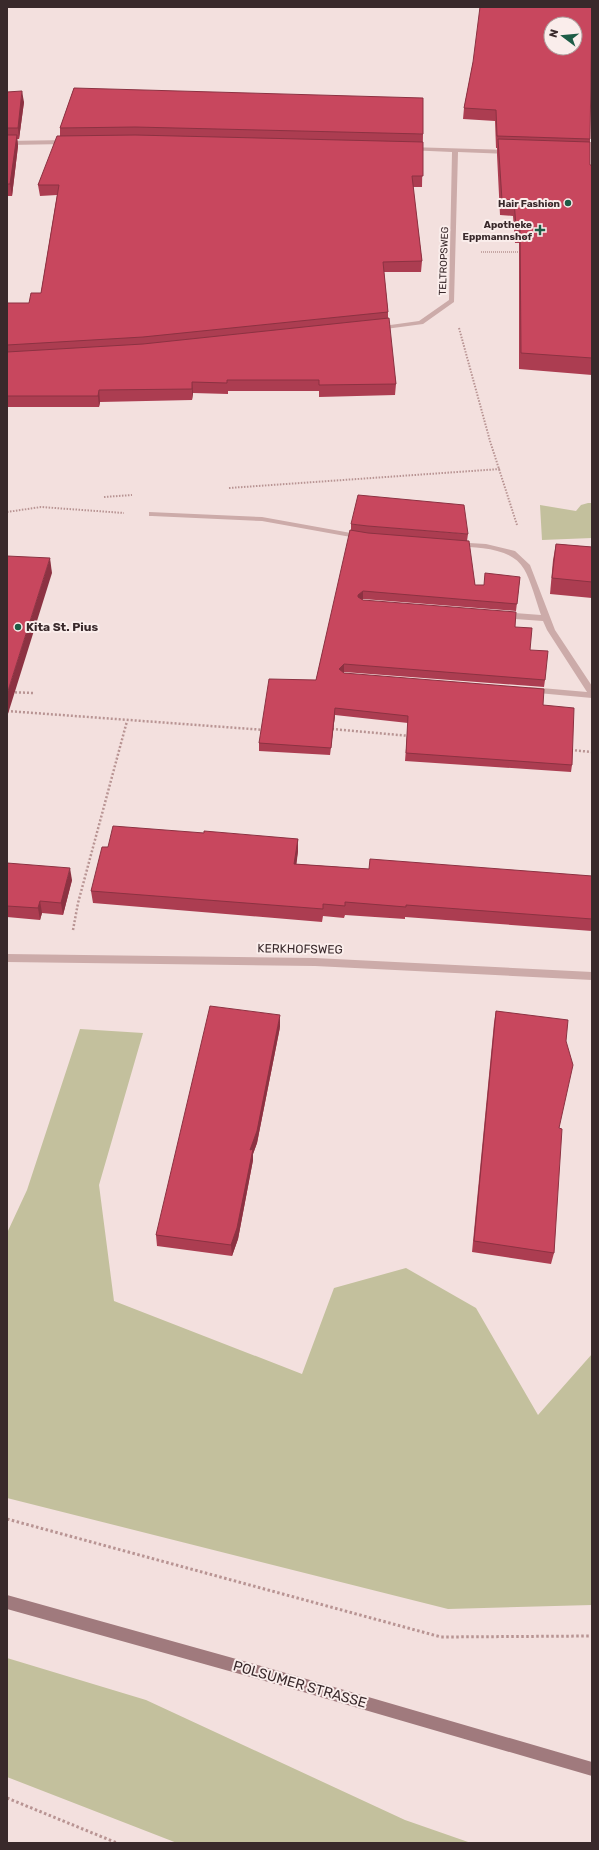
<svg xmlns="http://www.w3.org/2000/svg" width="599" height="1850" font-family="Rubik,sans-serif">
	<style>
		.green { fill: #c3c09d }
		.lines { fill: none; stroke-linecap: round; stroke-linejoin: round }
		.path-far3 { stroke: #b89493; stroke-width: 1.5; stroke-dasharray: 1 1; stroke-linecap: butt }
		.path-far2 { stroke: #b89493; stroke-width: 2; stroke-dasharray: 1.5 1.5; stroke-linecap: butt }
		.path-far1 { stroke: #b89493; stroke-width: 2.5; stroke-dasharray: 2 2; stroke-linecap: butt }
		.path { stroke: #b89493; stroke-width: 3; stroke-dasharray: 2.5 2.5; stroke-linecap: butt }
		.service { fill: #ccaba9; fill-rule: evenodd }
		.minor { fill: #ccaba9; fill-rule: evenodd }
		.secondary { fill: #a07a7d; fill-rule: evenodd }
		.wall { fill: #ac3d51 }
		.shaded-wall { fill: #8c3242 }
		.building { fill: #c8475e; stroke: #8c3242; fill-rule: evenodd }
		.poi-dot { fill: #1d5c46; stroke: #faedeb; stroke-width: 1.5 }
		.labels { text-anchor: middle; stroke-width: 4; stroke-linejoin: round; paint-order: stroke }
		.far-poi-label { font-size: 10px; font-weight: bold; fill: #39292b; stroke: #faedeb; text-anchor: end }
		.far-street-label { font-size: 10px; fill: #39292b; stroke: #faedeb }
		.poi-label { font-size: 12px; font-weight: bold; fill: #39292b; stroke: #faedeb; text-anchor: start }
		.street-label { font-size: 12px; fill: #39292b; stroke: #faedeb }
		.near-street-label { font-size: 14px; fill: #39292b; stroke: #faedeb }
	</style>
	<rect width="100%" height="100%" fill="#f3e0de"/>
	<g class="green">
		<path d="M588 503H592V538L542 540 540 505 576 511 581 505Z"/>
		<path d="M80 1029 143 1033 99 1185 114 1301 302 1374 334 1288 406 1268 476 1308 538 1415 592 1354V1605L448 1609 7 1498V1233L27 1190Z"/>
		<path d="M7 1658 146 1700 405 1820 471 1843H177L7 1777Z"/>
	</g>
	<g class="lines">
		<path class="path-far3" d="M481 252H522"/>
		<g class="path-far2">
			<path d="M459 328 490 441 517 525"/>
			<path d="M229 488 500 469"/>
			<path d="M104 497 132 495"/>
			<path d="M7 512 41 507 124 513"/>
		</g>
		<g class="path-far1">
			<path d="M7 692 33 693"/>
			<path d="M7 711 265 730"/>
			<path d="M332 729 410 736"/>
			<path d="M571 750 592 752"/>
			<path d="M73 930 78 903 127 721"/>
		</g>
		<g class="path">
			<path d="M7 1519 441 1637 592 1636"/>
			<path d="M7 1798 117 1843"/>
		</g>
		<g class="service">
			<path d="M149 512 262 517 362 535 366 537 362 539 262 521 152 516H149Z"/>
			<path d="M453 542 486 544 515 551 530 565 555 630 592 686V698L527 692 526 690 530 687 587 692 547 630 543 621 502 618 498 615 502 612 541 615C536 601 531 581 524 569 511 547 478 548 456 546H453Z"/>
		</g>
		<g class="minor">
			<path d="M7 141 67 140 70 142 67 144 7 145Z"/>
			<path d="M409 147 509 150 512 152 509 154 458 152 454 302 423 324 378 330 375 328 376 327 419 321 449 300 452 152 407 150 406 149Z"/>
			<path d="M7 954 315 958 592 972V980L315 966 7 962Z"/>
		</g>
		<path class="secondary" d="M7 1595 279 1671 592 1762V1776L279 1685 7 1609Z"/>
	</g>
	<g class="wall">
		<path d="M473 62 590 139V165H592V375L519 369V243H515L513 216 500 215 497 155V148H496L495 121 463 119 464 108Z"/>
		<path d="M74 88 423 134 422 187H413L422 261 421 272H384L388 312V318L396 384 395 395 319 397V391H228V394L193 393 192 400 100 402 99 407H7V303H29L41 293 57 195 40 196 38 185 60 136V128Z"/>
		<path d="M7 92 24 102 19 139H17L18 146 12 196H7Z"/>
		<path d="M351 524 468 534 467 541 475 585H484L520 577 516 611 363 599H362L363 600 515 627 530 650 545 680 544 687 344 672H343L344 673 543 705 572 765 571 772 405 761 408 723 335 715 330 755 259 751V743L316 680 351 531Z"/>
		<path d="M556 544 592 547V598L550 594 553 560Z"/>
		<path d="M204 833 298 839V851L296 864 369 869 592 876V931L405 917V919L345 915 344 918 323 916 322 922 93 903 91 891 108 847Z"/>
		<path d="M7 863 72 880 63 915 42 913 40 920 7 917Z"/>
		<path d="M496 1011 559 1128 554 1253 551 1264 472 1252 494 1023Z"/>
		<path d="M280 1027 257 1143 253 1154V1160L238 1239 232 1256 157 1246 156 1235Z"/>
	</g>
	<g class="shaded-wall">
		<path d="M22 91 24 102 19 139 18 128Z"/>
		<path d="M17 135 18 146 12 196 10 184Z"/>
		<path d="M192 382 193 393 192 400Z"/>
		<path d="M99 390 100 402 99 407 98 396Z"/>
		<path d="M50 558 52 573 7 717V694Z"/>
		<path d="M363 591V599L358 602V595Z"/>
		<path d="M344 664V672L338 676 339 669Z"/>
		<path d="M335 708V715L330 755 331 748Z"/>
		<path d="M298 839V851L295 876 294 864Z"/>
		<path d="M70 868 72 880 63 915 61 903Z"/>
		<path d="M40 901 42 913 40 920 38 908Z"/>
		<path d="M280 1015V1027L257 1143 253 1154V1160L238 1239 232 1256 231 1245 250 1150Z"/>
	</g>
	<g class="building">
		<path d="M480 7H592L590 139 497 136 496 110 464 108 473 62ZM551 24H575V48H551Z"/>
		<path d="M74 88 423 98V134L135 127 60 128Z"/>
		<path d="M22 91 18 128H7V92Z"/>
		<path d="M7 135H17L10 184H7Z"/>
		<path d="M135 135 423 142V176H412L422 261 383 262 388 312 143 337 7 345V303H29L31 293H41L59 185H38L57 136Z"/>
		<path d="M498 139 590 142V165H592V358L521 353 520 227H516L514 200H502Z"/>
		<path d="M389 318 396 384 319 385V380H227V383L192 382V389L99 390 98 396H7V352L143 344Z"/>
		<path d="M358 495 464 505 468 534 368 526 351 524Z"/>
		<path d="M350 530 368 533 469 541 475 585H484L485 573 520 577 517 604 363 591 358 595V597L363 600 516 612 515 627 532 628 530 650 548 651 545 680 344 664 339 669 344 673 544 689 543 705 574 708 572 765 406 753 408 716 335 708 331 748 259 743 269 679 316 680Z"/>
		<path d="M556 544 592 547V582L552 578Z"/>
		<path d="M7 556 50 558 7 694Z"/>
		<path d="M113 826 204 833V831L298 839 294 864 369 869 370 859 592 876V919L406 905V907L345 902V906L323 904V909L91 891 102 847H108Z"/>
		<path d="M7 863 70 868 61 903 40 901 38 908 7 906Z"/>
		<path d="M210 1006 280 1015 257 1131 250 1150 253 1149 237 1228 231 1245 156 1235Z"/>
		<path d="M496 1011 568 1020 566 1041 573 1065 559 1128 562 1129 554 1253 474 1241Z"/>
	</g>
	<g class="poi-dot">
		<circle cx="568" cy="203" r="4"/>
		<path d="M538 224h4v4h4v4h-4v4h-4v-4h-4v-4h4z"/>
		<circle cx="18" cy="627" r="4"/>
	</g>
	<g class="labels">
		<g class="far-poi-label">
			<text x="560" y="207">Hair Fashion</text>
			<text x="532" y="228">Apotheke<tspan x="532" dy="12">Eppmannshof</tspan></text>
		</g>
		<g class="far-street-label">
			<text transform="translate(443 261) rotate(-88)" y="4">TELTROPSWEG</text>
		</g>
		<g class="poi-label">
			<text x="26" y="631">Kita St. Pius</text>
		</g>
		<g class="street-label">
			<text transform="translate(300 949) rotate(1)" y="4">KERKHOFSWEG</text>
		</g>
		<g class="near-street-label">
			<text transform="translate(300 1684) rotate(16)" y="5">POLSUMER STRASSE</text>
		</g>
	</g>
	<rect width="599" height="1850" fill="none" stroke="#39292b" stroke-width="16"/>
	<g transform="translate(563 36) rotate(286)"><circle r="19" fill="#faedeb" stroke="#ad9f9e"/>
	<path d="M0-3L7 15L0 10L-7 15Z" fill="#1d5c46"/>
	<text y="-6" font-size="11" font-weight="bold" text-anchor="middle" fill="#39292b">N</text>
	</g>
</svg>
